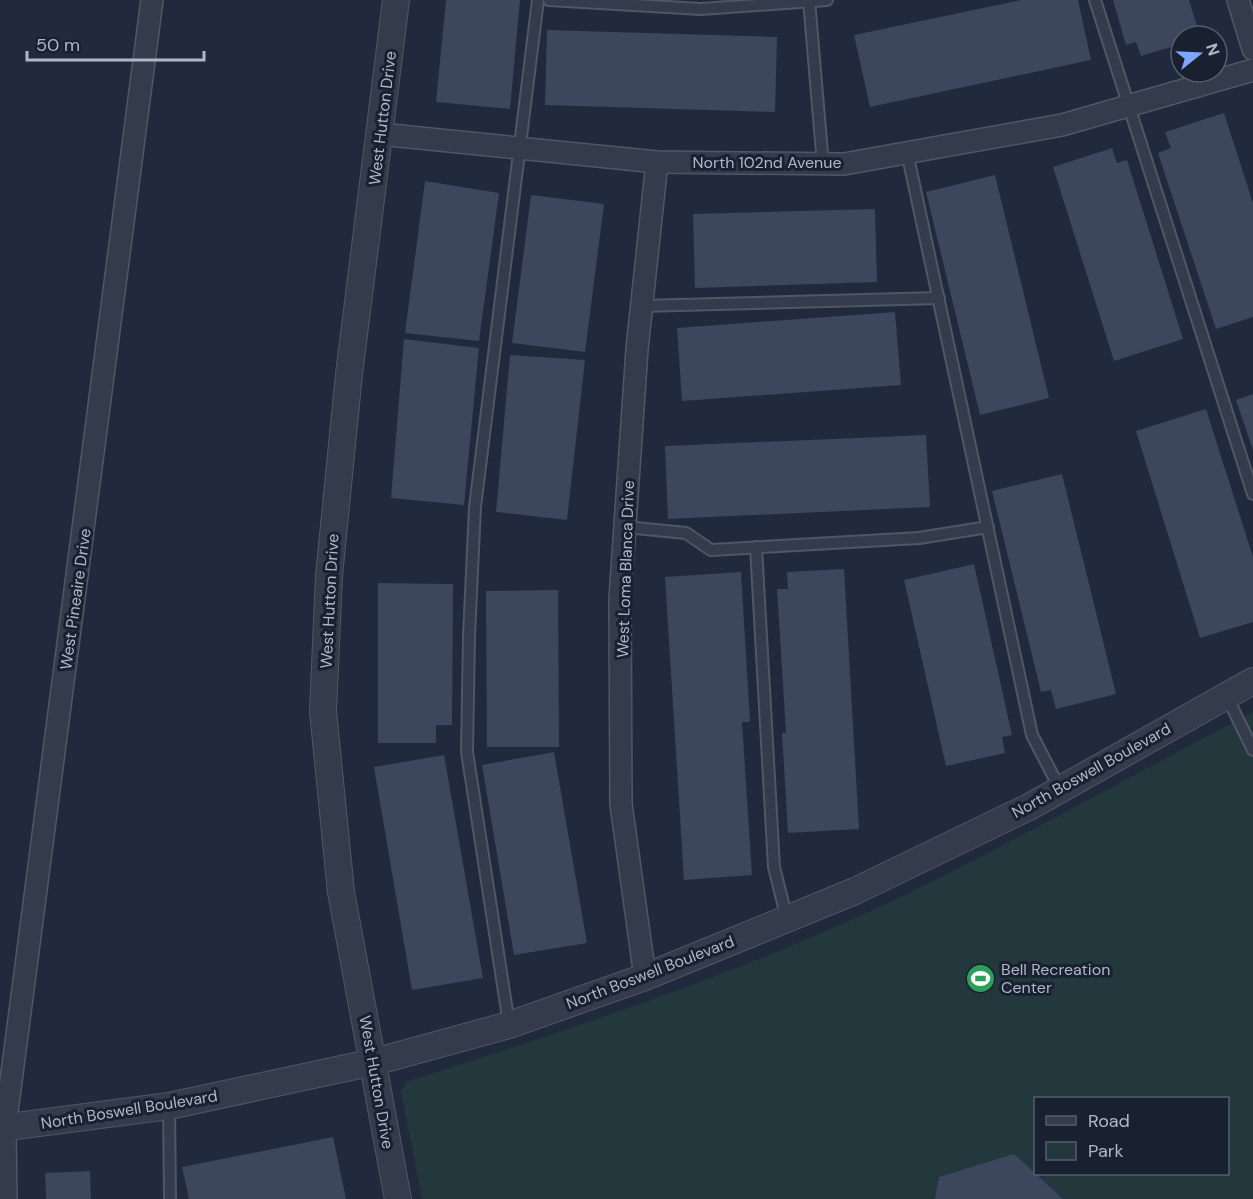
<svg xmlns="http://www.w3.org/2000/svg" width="1253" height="1199" font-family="'DM Sans',sans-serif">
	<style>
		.green { fill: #22383d; fill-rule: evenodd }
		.building { fill: #3c465c }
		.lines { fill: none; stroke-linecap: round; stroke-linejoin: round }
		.service-casing { stroke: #4f5767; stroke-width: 14 }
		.minor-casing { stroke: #4f5767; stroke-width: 24 }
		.tertiary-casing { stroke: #4f5767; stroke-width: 28 }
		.service { stroke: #343c4c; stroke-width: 10 }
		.minor { stroke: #343c4c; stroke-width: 21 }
		.tertiary { stroke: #343c4c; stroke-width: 26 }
		.labels { text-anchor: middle; stroke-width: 6; stroke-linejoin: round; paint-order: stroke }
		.street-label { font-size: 16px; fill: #afb7c8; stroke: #192131 }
		.poi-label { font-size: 16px; fill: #afb7c8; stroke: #192131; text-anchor: start }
	</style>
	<rect width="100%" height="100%" fill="#202a3c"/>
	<path class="green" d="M1253 712V1199H422L401 1091 406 1082C580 1026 755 969 919 888 1032 832 1142 770 1253 712ZM1036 1098H1228V1174H1036Z"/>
	<g class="building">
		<path d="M446 0H520L510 109 436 102Z"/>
		<path d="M1021 0H1078L1091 60 870 107 854 35Z"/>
		<path d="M1113 0H1189L1200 36H1181V44L1141 56 1136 42 1126 45Z"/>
		<path d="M547 30 777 37 775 112 545 105Z"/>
		<path d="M1224 113 1253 203V317L1216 329 1158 153 1171 148 1165 132Z"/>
		<path d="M1112 148 1117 163 1127 160 1183 339 1114 361 1053 167Z"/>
		<path d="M995 175 1049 398 980 415 926 192Z"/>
		<path d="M425 181 499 193 479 341 405 333Z"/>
		<path d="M531 195 604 204 585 352 512 343Z"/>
		<path d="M875 209 877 282 695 288 693 214Z"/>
		<path d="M895 312 901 385 682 401 677 328Z"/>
		<path d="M404 339 479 348 464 505 391 498Z"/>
		<path d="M510 355 585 360 567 520 496 512Z"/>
		<path d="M1253 394V450L1236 400Z"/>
		<path d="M1206 409 1253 557V622L1200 638 1136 431Z"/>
		<path d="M926 435 930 507 668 519 665 446Z"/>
		<path d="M1062 474 1116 694 1056 709 1051 690 1041 692 992 491Z"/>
		<path d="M974 564 1012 735 1002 737 1005 753 946 766 904 580Z"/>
		<path d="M844 569 859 829 788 833 782 733H786L777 589H788L787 572Z"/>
		<path d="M741 572 750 722H742L752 875 684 880 665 577Z"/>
		<path d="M378 583 453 584 452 725H436V743H378Z"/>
		<path d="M558 590 559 747H487L486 591Z"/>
		<path d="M554 752 587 943 514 955 482 765Z"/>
		<path d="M444 755 483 978 412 990 374 767Z"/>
		<path d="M333 1137 346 1199H189L182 1167Z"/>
		<path d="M1014 1154 1063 1199H935L939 1177Z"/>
		<path d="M90 1171 91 1199H46L45 1173Z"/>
	</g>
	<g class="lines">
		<defs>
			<g id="service">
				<path d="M549 0 701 9 827 0"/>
				<path d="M809 0 823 165"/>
				<path d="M1095 0 1253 494"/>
				<path d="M907 152 1032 735 1060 789"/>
				<path d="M642 306 939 298"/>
				<path d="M625 527 686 533 711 550 919 538 988 527"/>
				<path d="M756 547 774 867 787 919"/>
				<path d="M1226 695 1253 750"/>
				<path d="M509 1024 467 752 469 636 475 507 538 0"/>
				<path d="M169 1106 170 1199"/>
			</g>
			<g id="minor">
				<path d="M1238 0 1253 49"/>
				<path d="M380 134 657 162 844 164 1062 125 1253 70"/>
				<path d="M645 977 621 804 620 599 637 349 657 162"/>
				<path d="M6 1199 5 1127 152 0"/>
			</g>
			<g id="tertiary">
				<path d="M396 0 349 374 329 576 323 711 341 892 398 1199"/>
				<path d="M0 1128 169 1106 374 1062 509 1025 645 977 855 891 1029 807 1253 681"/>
			</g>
		</defs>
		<use href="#service" class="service-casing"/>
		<use href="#minor" class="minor-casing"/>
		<use href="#tertiary" class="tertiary-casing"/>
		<use href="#service" class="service"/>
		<use href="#minor" class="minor"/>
		<use href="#tertiary" class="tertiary"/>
	</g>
	<defs>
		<symbol id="stadium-disc" viewBox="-11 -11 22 22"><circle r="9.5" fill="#2e9e5b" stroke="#192131"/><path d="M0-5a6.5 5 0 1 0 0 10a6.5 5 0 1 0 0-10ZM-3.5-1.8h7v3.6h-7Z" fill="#fff"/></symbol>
	</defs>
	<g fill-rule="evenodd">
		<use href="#stadium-disc" x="964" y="962" width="33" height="33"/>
	</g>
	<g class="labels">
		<g class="street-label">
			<text transform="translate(382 118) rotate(-83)" y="6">West Hutton Drive</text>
			<text x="767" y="168">North 102nd Avenue</text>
			<text transform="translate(625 569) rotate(-88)" y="6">West Loma Blanca Drive</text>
			<text transform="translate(75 599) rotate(-82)" y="6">West Pineaire Drive</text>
			<text transform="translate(329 601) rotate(-87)" y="6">West Hutton Drive</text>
			<text transform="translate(1091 770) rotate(-29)" y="6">North Boswell Boulevard</text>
			<text transform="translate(650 972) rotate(-21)" y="6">North Boswell Boulevard</text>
			<text transform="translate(377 1082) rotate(80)" y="6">West Hutton Drive</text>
			<text transform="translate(129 1109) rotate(-9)" y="6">North Boswell Boulevard</text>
		</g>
		<g class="poi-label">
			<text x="1001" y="975">Bell Recreation<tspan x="1001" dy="18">Center</tspan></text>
		</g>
	</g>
	<rect x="1034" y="1097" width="195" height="78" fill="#192131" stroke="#555d6d" stroke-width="1.5"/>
	<rect x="1046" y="1116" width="30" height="9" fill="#343c4c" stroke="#555d6d" stroke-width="1.5"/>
	<text x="1088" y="1127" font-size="18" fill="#afb7c8">Road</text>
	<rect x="1046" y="1142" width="30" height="18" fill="#22383d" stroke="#555d6d" stroke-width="1.5"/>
	<text x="1088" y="1157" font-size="18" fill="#afb7c8">Park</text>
	<g transform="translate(1199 54) rotate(72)"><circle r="28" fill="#192131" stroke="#555d6d" stroke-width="1.5"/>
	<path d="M0-4.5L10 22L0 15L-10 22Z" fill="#7da5ff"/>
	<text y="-9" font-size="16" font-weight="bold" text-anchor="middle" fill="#afb7c8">N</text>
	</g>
	<path d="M27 51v9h177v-9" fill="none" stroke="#afb7c8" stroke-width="3"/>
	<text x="36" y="51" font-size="18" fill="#afb7c8" stroke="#192131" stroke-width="4.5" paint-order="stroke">50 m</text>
</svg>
